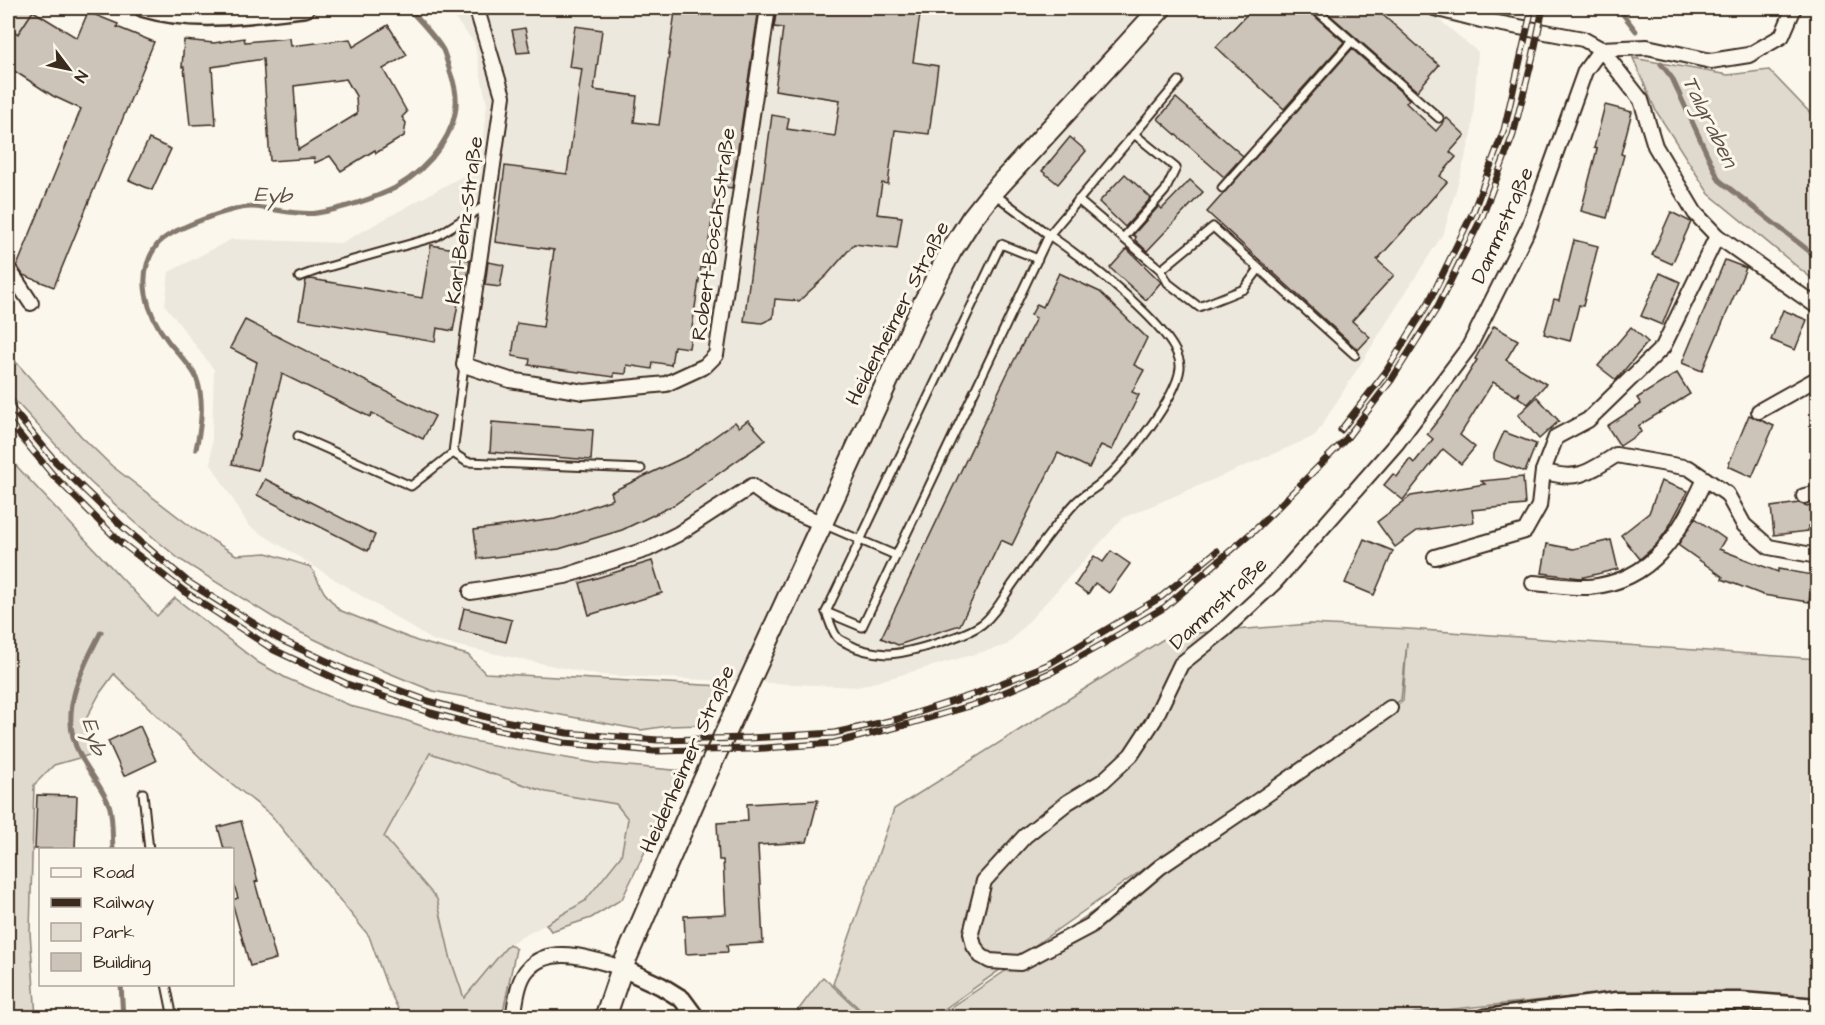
<svg xmlns="http://www.w3.org/2000/svg" width="1825" height="1025" font-family="'Architects Daughter',sans-serif">
	<style>
		.built { fill: #ede8dd }
		.green { fill: #dfd9ce; stroke: #8d8276; stroke-width: 1.5 }
		.lines { fill: none; stroke-linecap: round; stroke-linejoin: round }
		.stream { stroke: #85796d; stroke-width: 5 }
		.building { fill: #ccc4b9; stroke: #3b2a1e; stroke-width: 1.5; fill-rule: evenodd }
		.service-casing { stroke: #3b2a1e; stroke-width: 11 }
		.minor-casing { stroke: #3b2a1e; stroke-width: 18 }
		.tertiary-casing { stroke: #3b2a1e; stroke-width: 21 }
		.secondary-casing { stroke: #3b2a1e; stroke-width: 24 }
		.service { stroke: #fbf7ec; stroke-width: 7 }
		.minor { stroke: #fbf7ec; stroke-width: 14 }
		.tertiary { stroke: #fbf7ec; stroke-width: 16 }
		.secondary { stroke: #fbf7ec; stroke-width: 20 }
		.rail-casing { stroke: #3b2a1e; stroke-width: 7 }
		.rail { stroke: #fbf7ec; stroke-width: 4.5; stroke-dasharray: 14; stroke-linecap: butt }
		.labels { text-anchor: middle; stroke-width: 6; stroke-linejoin: round; paint-order: stroke }
		.street-label { font-size: 21px; fill: #3b2a1e; stroke: #fbf7ec }
		.water-label { font-size: 22px; font-style: italic; fill: #605246; stroke: #fbf7ec }
	</style>
	<rect width="100%" height="100%" fill="#fbf7ec"/>
	<filter id="ink" filterUnits="userSpaceOnUse"><feTurbulence type="fractalNoise" baseFrequency=".0167" numOctaves="2"/><feDisplacementMap in="SourceGraphic" scale="12" xChannelSelector="R" yChannelSelector="G"/><feConvolveMatrix kernelMatrix="1 2 1 2 8 2 1 2 1" color-interpolation-filters="sRGB"/></filter>
	<g filter="url(#ink)">
		<g class="built">
			<path d="M446 8H1425L1478 52 1472 134 1444 232 1315 436 1123 518 1007 645 858 687 597 675 434 641 249 526 211 464 214 370 165 305 169 272 232 239 341 243 479 167 487 105 474 42Z"/>
			<path d="M430 753 546 792 616 804 628 819 621 856 585 901 546 924 509 944 464 999 451 960 384 837Z"/>
		</g>
		<g class="green">
			<path d="M8 8H35L18 34 8 27Z"/>
			<path d="M1633 58 1728 75 1769 70 1817 120V283L1709 194 1656 111Z"/>
			<path d="M8 353 81 436 112 466 194 529 236 555 267 553 311 567 324 592 339 610 417 641 468 655 485 673 722 686 705 725 668 726 641 730 433 691 362 662 287 626 179 559 136 523 90 482 8 393Z"/>
			<path d="M8 457 157 616 175 598 259 663 286 678 354 707 402 719 453 737 503 747 595 763 684 771 622 899 591 918 551 931 546 924 585 901 621 856 628 819 616 804 546 792 430 753 384 837 437 899 451 960 464 998 509 944 516 949 502 1017H402L386 984 369 936 271 815 206 763 114 674 100 693 85 721 93 754 54 765 34 785 30 932 36 1017H8Z"/>
			<path d="M1310 624 1409 629 1817 659V999L1612 993 1415 1013 1404 1018 937 1017 1159 867 1335 753 1403 701 1407 642 1401 700 1142 870 933 1017H868L833 984 894 809 1170 635Z"/>
			<path d="M823 977 866 1017H793Z"/>
		</g>
		<g class="lines">
			<g class="stream">
				<path d="M1618 8 1636 31"/>
				<path d="M1661 64 1672 78 1719 180 1818 258"/>
				<path d="M196 449C201 426 205 400 196 377 190 364 177 353 168 341 147 314 134 275 157 245 169 229 234 206 253 207 273 208 298 216 317 213 338 210 376 198 395 188 428 169 463 130 455 89 454 83 452 77 450 72 448 65 446 57 443 50 434 35 420 21 408 8"/>
				<path d="M101 632C82 669 57 714 80 755 87 769 107 794 110 808 113 820 112 836 113 850"/>
				<path d="M121 984 123 1018"/>
			</g>
		</g>
		<g class="building">
			<path d="M684 8H759L732 188 717 186 705 268 701 267 689 348 674 346 671 365 653 362 652 369 627 365 626 374 614 373V377L529 365 530 359 512 356 517 323 543 327 554 250 495 242 505 166 567 174 582 69 569 67 575 26 602 30 594 90 637 96 634 122 659 125 675 12 684 13Z"/>
			<path d="M777 8H921L913 62 938 66 929 134 895 130 888 184 882 183 877 214 902 217 897 249 854 244 827 275 799 301 775 299 773 318 762 323 744 321 772 115 789 118 787 129 835 136 840 100 775 90 783 28 774 27Z"/>
			<path d="M1253 8H1308L1310 12 1344 42 1284 109 1216 47Z"/>
			<path d="M1322 8H1375L1439 65 1417 91Z"/>
			<path d="M33 11 77 38 88 12 118 24 117 27 154 42 54 287 23 275 17 266 81 109 53 96 8 67V27L18 34Z"/>
			<path d="M388 25 407 55 383 69 407 112 402 117 406 123 404 136 376 153 375 150 341 171 330 156 315 163 314 158 270 161 263 59 212 67 216 124 190 125 184 67H182L184 40 214 43 244 38 245 42 290 38 291 46 350 39 353 47ZM346 79 356 96 357 114 298 150 294 86Z"/>
			<path d="M525 28 530 52 517 53 512 30Z"/>
			<path d="M1352 49 1409 99 1406 103 1436 131 1447 118 1465 135 1450 152 1456 157 1440 176 1447 182 1377 260 1394 275 1352 321 1370 337 1358 350 1207 212Z"/>
			<path d="M1176 98 1243 156 1224 177 1158 119Z"/>
			<path d="M1605 105 1632 112 1621 154 1624 155 1607 218 1581 211 1597 149 1594 148Z"/>
			<path d="M1070 137 1086 151 1058 184 1042 171Z"/>
			<path d="M149 139 171 149 152 190 129 180Z"/>
			<path d="M1125 174 1151 198 1125 227 1099 202Z"/>
			<path d="M1190 180 1203 192 1147 251 1135 240 1136 237 1133 235 1159 206 1162 209Z"/>
			<path d="M1671 212 1691 222 1672 264 1652 255Z"/>
			<path d="M1574 240 1598 246 1583 306 1579 305 1570 341 1544 334 1554 299 1559 300Z"/>
			<path d="M431 245 467 251 465 259 470 260 467 282H462L453 331 437 328 435 342 299 319 306 280 311 279 422 298Z"/>
			<path d="M1127 249 1161 282 1146 300 1110 268Z"/>
			<path d="M1725 260 1746 268 1702 371 1682 363Z"/>
			<path d="M488 262 504 265 500 287 485 285Z"/>
			<path d="M1059 273 1100 292 1147 338 1134 365 1144 370 1132 392 1139 395 1122 429 1112 450 1101 445 1089 468 1058 453 1012 545 1001 540 960 625 898 645 881 638 1007 374 1036 318 1031 315 1037 304 1043 307Z"/>
			<path d="M1660 273 1680 282 1662 325 1641 316Z"/>
			<path d="M1783 310 1807 320 1795 350 1771 340Z"/>
			<path d="M245 320 435 416 423 439 372 413 370 417 282 374 258 470 232 464 257 362 230 348Z"/>
			<path d="M1494 326 1518 340 1506 360 1546 384 1528 404 1518 397 1520 392 1516 396 1493 382 1460 435 1475 447 1461 464 1443 449 1403 500 1384 485 1393 474 1397 477 1410 459 1414 463 1433 439 1427 434 1446 410 1477 360 1475 359Z"/>
			<path d="M1631 327 1648 342 1616 380 1598 366Z"/>
			<path d="M1677 373 1690 394 1638 426 1641 432 1620 446 1607 426 1641 404 1637 398Z"/>
			<path d="M1537 397 1559 421 1539 439 1518 415Z"/>
			<path d="M1749 415 1774 426 1752 477 1728 466Z"/>
			<path d="M748 420 766 440 674 505 622 530 559 549 478 559 474 530 555 519 613 499 611 492 689 455 735 422 739 427Z"/>
			<path d="M492 422 593 430 591 460 490 452Z"/>
			<path d="M1504 432 1536 444 1525 472 1494 460V454Z"/>
			<path d="M1523 477 1525 505 1472 510 1474 522 1417 531 1395 547 1377 522 1411 496 1485 484 1481 481Z"/>
			<path d="M265 479 375 535 368 551 257 495Z"/>
			<path d="M1661 481 1688 491 1667 530 1656 545 1640 559 1621 535 1649 513Z"/>
			<path d="M1799 503 1806 506 1818 504V525L1808 526V531L1774 535 1771 507Z"/>
			<path d="M1695 518 1725 539 1719 549 1778 572V569L1813 575 1809 602 1763 595 1722 579 1723 577 1678 545Z"/>
			<path d="M1364 539 1393 551 1374 595 1345 583Z"/>
			<path d="M1611 540 1618 569 1580 578 1542 573 1547 544 1573 549Z"/>
			<path d="M1111 551 1130 564 1109 593 1095 583 1088 594 1075 585 1094 556 1103 562Z"/>
			<path d="M652 561 662 593 589 615 580 583Z"/>
			<path d="M464 608 512 620 506 642 459 630Z"/>
			<path d="M140 726 156 761 124 776 108 741Z"/>
			<path d="M37 795 77 796 75 849H35Z"/>
			<path d="M818 800 807 842 758 845 763 943 727 945 728 952 686 954 684 916 726 914 723 860H719L717 823 748 821 747 804Z"/>
			<path d="M241 821 258 881 255 882 276 959 250 966 232 902V900L238 898 232 878V849H224L218 827Z"/>
		</g>
		<g class="lines">
			<defs>
				<g id="service">
					<path d="M1314 8 1439 118"/>
					<path d="M1222 188 1352 41"/>
					<path d="M993 193 1049 235 862 627 826 612 1001 244 1038 259"/>
					<path d="M1078 200 1161 270 1168 283 1199 307 1244 289 1259 269"/>
					<path d="M1123 238 1165 191 1176 168 1134 134"/>
					<path d="M1161 270 1213 227 1355 355"/>
					<path d="M299 277 321 269 435 237 486 205"/>
					<path d="M464 365 453 453 467 462 641 469"/>
					<path d="M298 436 411 486 453 453"/>
					<path d="M823 524 895 555"/>
					<path d="M826 612C829 619 832 631 837 637 839 640 845 642 848 644 860 651 873 653 887 654 907 654 966 636 982 624 995 614 1003 598 1012 585 1032 557 1053 527 1076 502 1084 494 1093 490 1101 483 1125 463 1177 398 1180 368 1183 332 1078 255 1049 235L1179 81"/>
					<path d="M143 793 149 850"/>
					<path d="M166 984 173 1018"/>
				</g>
				<g id="minor">
					<path d="M474 8 477 10 503 96 464 365 510 380 584 392 666 384 705 366 716 355 768 8"/>
					<path d="M1434 8 1481 20 1583 39 1601 49 1641 100 1655 146 1695 213 1717 236 1818 307"/>
					<path d="M1601 49 1647 47 1711 61 1749 55 1782 36 1794 8"/>
					<path d="M8 268 31 303"/>
					<path d="M1759 411 1818 378"/>
					<path d="M1543 471C1576 482 1588 473 1616 455L1689 468 1727 494 1744 525 1769 547 1812 555 1818 554"/>
					<path d="M1804 496 1818 493"/>
					<path d="M1435 557 1525 531 1539 506 1543 471 1556 437 1588 420 1663 347 1717 236"/>
					<path d="M1533 583C1551 584 1571 588 1589 587 1655 581 1680 532 1705 479"/>
					<path d="M471 592 565 576 648 549 678 534 752 486C773 504 798 513 823 524"/>
					<path d="M1390 708 1259 800 1160 867 1090 926 1020 963 990 961 981 956 974 946 971 933 984 881 1025 836 1068 802 1103 781 1131 755 1154 720 1181 664 1225 629 1274 583 1396 444 1469 347 1529 227 1585 71 1601 49"/>
					<path d="M513 1018C516 1002 517 981 528 969 551 943 595 960 622 968"/>
				</g>
				<g id="tertiary">
					<path d="M143 8C196 24 252 14 306 8"/>
					<path d="M622 968 661 986 682 999 696 1018"/>
					<path d="M1485 1018 1617 1001H1741L1818 1007"/>
				</g>
				<path id="secondary" d="M605 1018 622 968 696 797 923 304 951 251 972 218 992 193 1161 8"/>
			</defs>
			<use href="#service" class="service-casing"/>
			<use href="#minor" class="minor-casing"/>
			<use href="#tertiary" class="tertiary-casing"/>
			<use href="#secondary" class="secondary-casing"/>
			<use href="#service" class="service"/>
			<use href="#minor" class="minor"/>
			<use href="#tertiary" class="tertiary"/>
			<use href="#secondary" class="secondary"/>
			<defs>
				<g id="rail">
					<path d="M8 404 56 462 122 526 188 582 277 638 350 672 428 701 494 719 567 733 658 740 750 738 834 733 898 719 975 694 1047 665 1161 597 1217 551"/>
					<path d="M8 421 53 475 118 540 185 592 274 650 347 684 431 713 488 728 565 743 654 751 750 749 834 743 905 725 980 703 1052 672 1101 645 1165 607 1256 529 1346 439 1392 379 1437 308 1482 217 1513 135 1533 56 1543 8"/>
					<path d="M1341 430 1385 373 1429 302 1473 212 1504 130 1532 8"/>
				</g>
			</defs>
			<use href="#rail" class="rail-casing"/>
			<use href="#rail" class="rail"/>
		</g>
	</g>
	<g class="labels">
		<g class="street-label">
			<text transform="translate(464 220) rotate(-82)" y="7">Karl-Benz-Straße</text>
			<text transform="translate(1502 225) rotate(-66)" y="7">Dammstraße</text>
			<text transform="translate(713 234) rotate(-82)" y="7">Robert-Bosch-Straße</text>
			<text transform="translate(897 313) rotate(-63)" y="7">Heidenheimer Straße</text>
			<text transform="translate(1218 603) rotate(-43)" y="7">Dammstraße</text>
			<text transform="translate(687 759) rotate(-66)" y="7">Heidenheimer Straße</text>
		</g>
		<g class="water-label">
			<text transform="translate(1711 121) rotate(64)" y="8">Talgraben</text>
			<text transform="translate(273 194) rotate(4)" y="8">Eyb</text>
			<text transform="translate(95 736) rotate(74)" y="8">Eyb</text>
		</g>
	</g>
	<rect width="1825" height="1025" fill="none" stroke="#fbf7ec" stroke-width="30"/>
	<rect x="15" y="15" width="1795" height="995" fill="none" stroke="#3b2a1e" stroke-width="2" filter="url(#ink)"/>
	<rect x="39" y="848" width="195" height="138" fill="#fbf7ec" stroke="#aea59a" stroke-width="1.5"/>
	<rect x="51" y="868" width="30" height="9" fill="#fbf7ec" stroke="#aea59a" stroke-width="1.5"/>
	<text x="93" y="878" font-size="18" fill="#3b2a1e">Road</text>
	<rect x="51" y="898" width="30" height="9" fill="#3b2a1e" stroke="#aea59a" stroke-width="1.5"/>
	<text x="93" y="908" font-size="18" fill="#3b2a1e">Railway</text>
	<rect x="51" y="923" width="30" height="18" fill="#dfd9ce" stroke="#aea59a" stroke-width="1.5"/>
	<text x="93" y="938" font-size="18" fill="#3b2a1e">Park</text>
	<rect x="51" y="953" width="30" height="18" fill="#ccc4b9" stroke="#aea59a" stroke-width="1.5"/>
	<text x="93" y="968" font-size="18" fill="#3b2a1e">Building</text>
	<g transform="translate(69 69) rotate(122)" stroke="#fbf7ec" stroke-width="4.5" paint-order="stroke">
	<path d="M0-4.5L10 22L0 15L-10 22Z" fill="#3b2a1e"/>
	<text y="-9" font-size="16" font-weight="bold" text-anchor="middle" fill="#3b2a1e">N</text>
	</g>
</svg>
